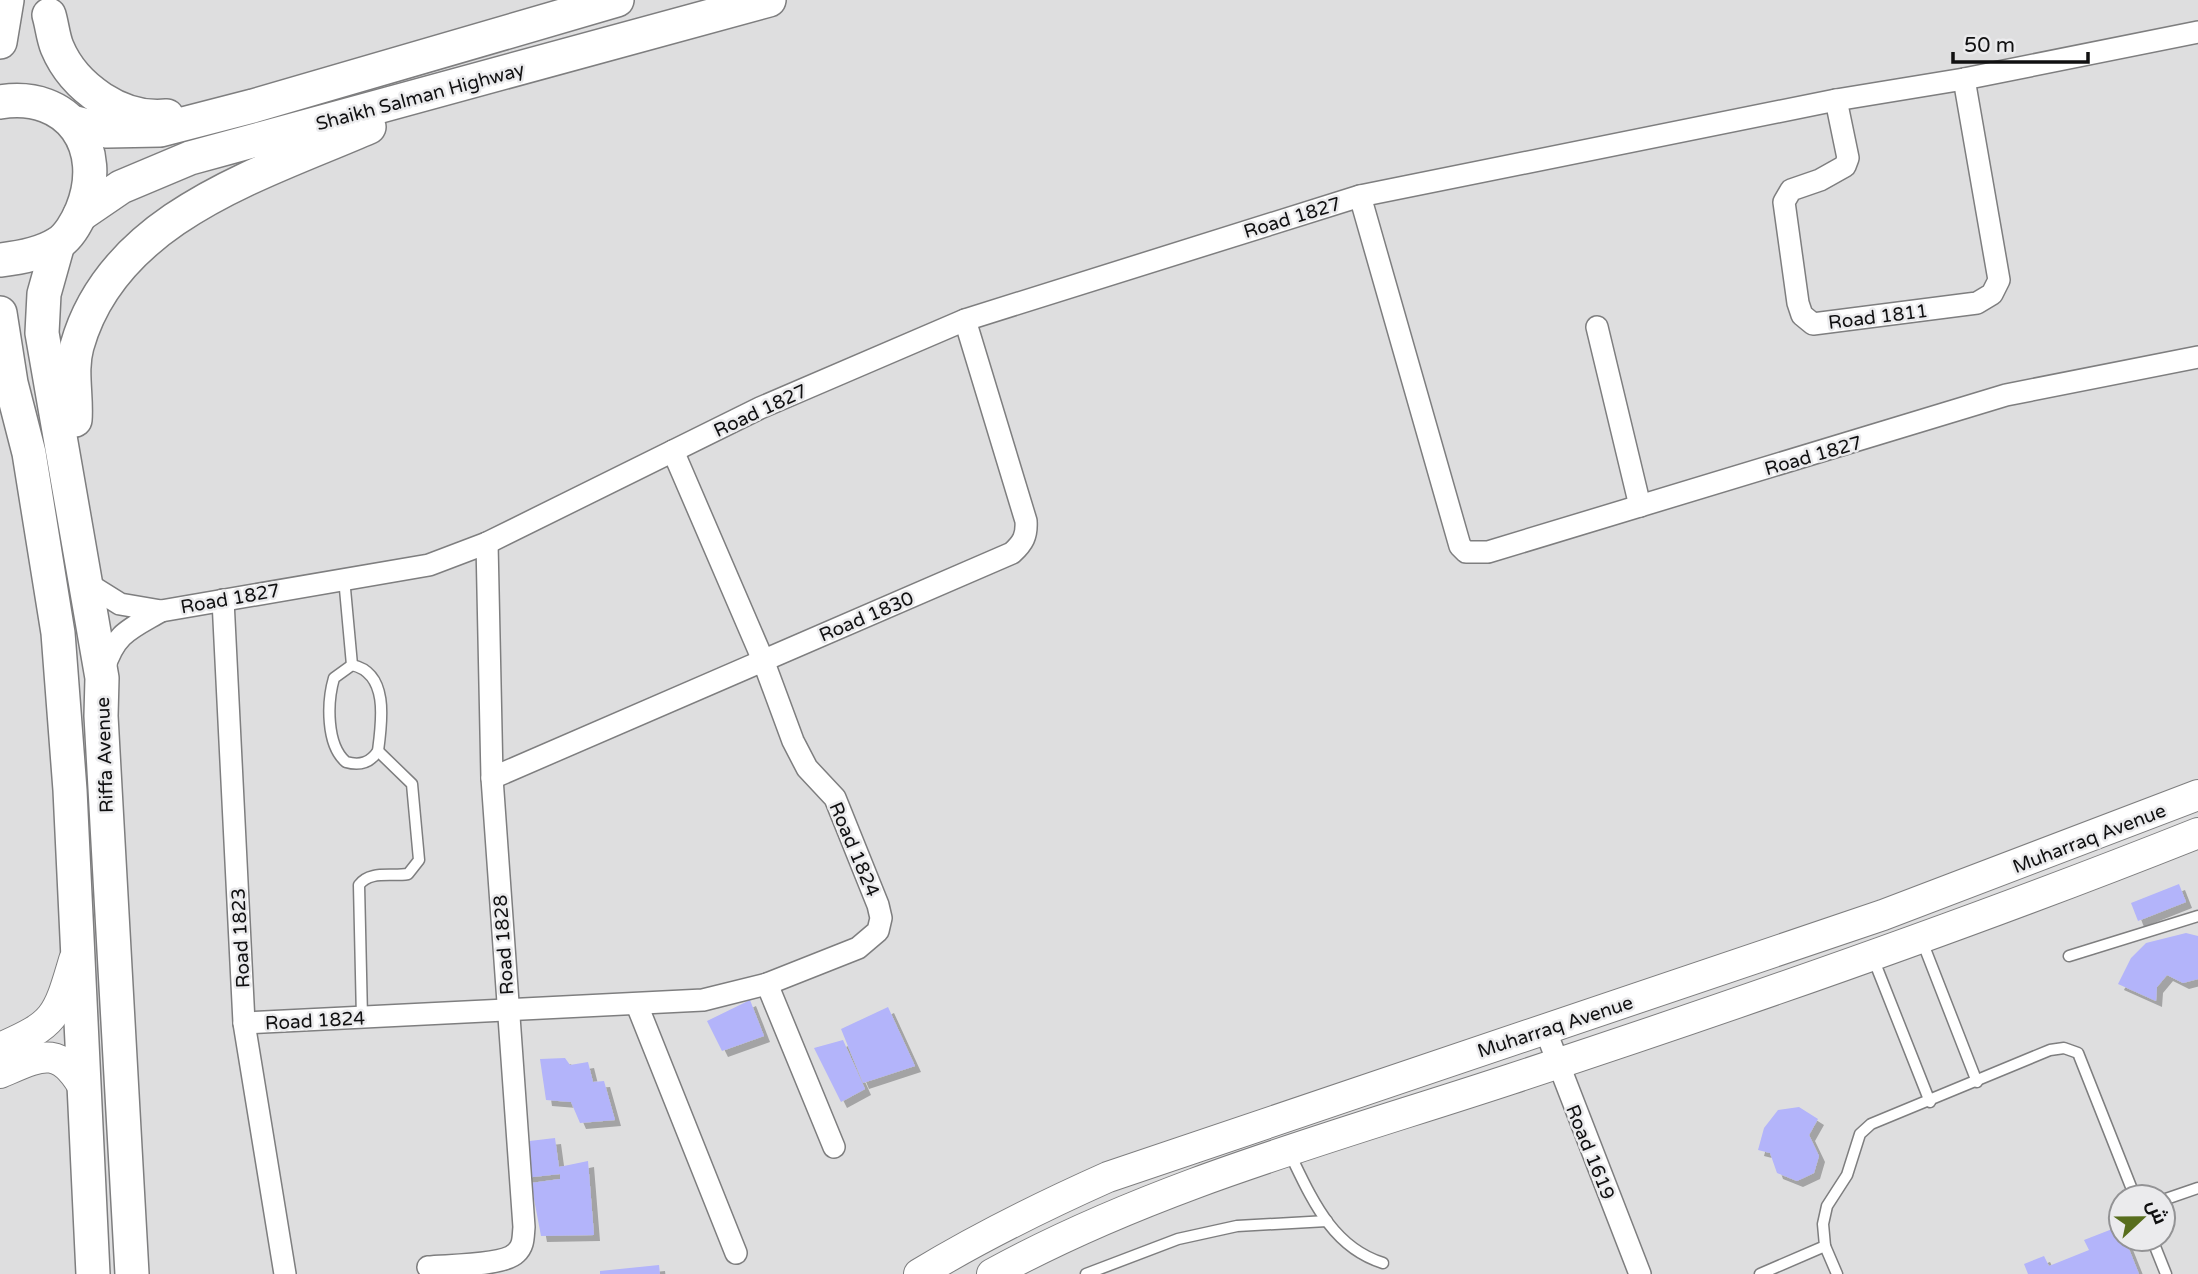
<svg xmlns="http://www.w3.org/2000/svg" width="2198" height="1274" font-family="'Varela Round',Cairo,sans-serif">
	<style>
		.building { fill: #b3b4fa; filter: url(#shadow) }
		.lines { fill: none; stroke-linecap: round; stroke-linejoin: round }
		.lane-casing { stroke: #7e7e7f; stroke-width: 13 }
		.street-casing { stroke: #7e7e7f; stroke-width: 24 }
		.secondary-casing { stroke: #7e7e7f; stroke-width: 32 }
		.primary-casing { stroke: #7e7e7f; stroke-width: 36 }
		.lane { stroke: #fff; stroke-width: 10 }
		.street { stroke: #fff; stroke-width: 21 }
		.secondary { stroke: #fff; stroke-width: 30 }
		.primary { stroke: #fff; stroke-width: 33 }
		.labels { text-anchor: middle; stroke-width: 5; stroke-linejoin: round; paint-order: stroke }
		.street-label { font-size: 19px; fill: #101011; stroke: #ebebed }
	</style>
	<defs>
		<filter id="shadow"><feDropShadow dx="6" dy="6" stdDeviation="0" flood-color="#0004"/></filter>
	</defs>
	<rect width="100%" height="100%" fill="#dededf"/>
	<g class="building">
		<path d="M2179 884 2186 902 2138 921 2131 903Z"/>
		<path d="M2186 933 2198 936V979L2183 983 2167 975 2157 987 2156 1001 2118 984 2131 958 2146 943Z"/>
		<path d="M750 1000 764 1036 722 1051 707 1021Z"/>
		<path d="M888 1007 915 1066 863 1083 841 1029Z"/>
		<path d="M843 1040 865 1089 841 1102 814 1048Z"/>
		<path d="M565 1058 570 1065 588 1062 593 1082 604 1081 615 1120 580 1123 571 1102 546 1100 540 1059Z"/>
		<path d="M1799 1107 1818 1119 1809 1135 1819 1156 1814 1173 1797 1181 1777 1173 1770 1153 1758 1150 1764 1128 1778 1110Z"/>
		<path d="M555 1138 559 1167 588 1161 594 1235 541 1236 531 1183 560 1179V1174L524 1178 521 1142Z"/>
		<path d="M2120 1226 2121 1239H2125L2139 1274H2028L2024 1264 2044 1256 2049 1266 2089 1250 2084 1240Z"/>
		<path d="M659 1265 660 1274H600V1271Z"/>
	</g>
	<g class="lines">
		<defs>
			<g id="lane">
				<path d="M344 578 352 665"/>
				<path d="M352 665C389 673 382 721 378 751 370 763 360 766 346 762 326 745 327 702 334 678Z"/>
				<path d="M1922 941 1977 1082"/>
				<path d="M2069 956 2198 916"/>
				<path d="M1873 958 1930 1102"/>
				<path d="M362 1018 359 885C370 870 391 877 408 874L419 860 412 784 378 751"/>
				<path d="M1289 1152C1311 1197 1331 1247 1383 1263"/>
				<path d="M2163 1200 2198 1188"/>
				<path d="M2152 1239 2166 1274"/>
				<path d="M1825 1246 1837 1274"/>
				<path d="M1086 1274 1178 1239 1237 1226 1327 1221"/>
				<path d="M1760 1274 1825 1246 1823 1224 1827 1206 1847 1175 1860 1134 1871 1124 2050 1050 2064 1048 2078 1053 2135 1197"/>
			</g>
			<g id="street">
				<path d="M1836 100 1848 158 1845 166 1820 180 1791 190 1784 202 1798 303 1802 315 1813 324 1977 303 1992 294 1999 280 1964 79"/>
				<path d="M1360 196 1460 546 1466 552H1488L2006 395 2198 357"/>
				<path d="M1597 327 1640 506"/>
				<path d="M88 584 120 604 161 611C130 629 115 633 104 669"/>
				<path d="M223 600 244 1023 285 1274"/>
				<path d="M161 611 429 565 487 543 760 408 965 320 1360 196 1836 100 1964 79 2198 32"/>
				<path d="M492 778 1012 553C1023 543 1027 536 1026 521L965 320"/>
				<path d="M767 984 834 1147"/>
				<path d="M637 1005 736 1253"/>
				<path d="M244 1023 703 1000 767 984 858 948 878 931 881 918 878 905 835 798 807 768 793 741 763 660 673 451"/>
				<path d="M1545 1029 1640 1274"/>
				<path d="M428 1267C448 1265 503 1266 516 1253 524 1246 523 1237 524 1227L492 778 487 543"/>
			</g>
			<g id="secondary">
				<path d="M0 1048C55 1024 57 1018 74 960"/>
				<path d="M0 1073C42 1055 59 1044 85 1090"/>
				<path d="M919 1274C980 1237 1043 1206 1108 1177L1883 915 2198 795"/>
				<path d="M992 1274C1154 1185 1335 1137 1511 1079 1742 1003 1972 923 2198 833"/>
			</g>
			<g id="primary">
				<path d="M49 15C52 25 53 37 57 47 74 88 122 121 167 116"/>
				<path d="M0 42 7 0"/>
				<path d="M0 102C70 91 107 148 82 210 77 222 68 238 57 244 41 254 18 258 0 260"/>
				<path d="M72 122 107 131 160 130 253 106 617 0"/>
				<path d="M80 215 121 187 190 158 769 0"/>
				<path d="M58 244 44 294 42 333 102 678 101 716 132 1274"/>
				<path d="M0 313 11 383 29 453 58 633 70 790 93 1274"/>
				<path d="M75 420C77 396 70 371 77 346 113 217 261 174 369 127"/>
			</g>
		</defs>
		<use href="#lane" class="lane-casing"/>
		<use href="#street" class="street-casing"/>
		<use href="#secondary" class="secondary-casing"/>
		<use href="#primary" class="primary-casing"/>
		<use href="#lane" class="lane"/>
		<use href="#street" class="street"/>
		<use href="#secondary" class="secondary"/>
		<use href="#primary" class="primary"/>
	</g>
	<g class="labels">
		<g class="street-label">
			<text transform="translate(420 96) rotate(-15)" y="7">Shaikh Salman Highway</text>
			<text transform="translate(1292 217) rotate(-17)" y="7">Road 1827</text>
			<text transform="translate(1878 316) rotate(-7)" y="7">Road 1811</text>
			<text transform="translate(760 410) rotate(-25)" y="7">Road 1827</text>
			<text transform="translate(1813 455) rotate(-16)" y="7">Road 1827</text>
			<text transform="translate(230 598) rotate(-10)" y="7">Road 1827</text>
			<text transform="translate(866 616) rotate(-23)" y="7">Road 1830</text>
			<text transform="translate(104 755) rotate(-92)" y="7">Riffa Avenue</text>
			<text transform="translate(2089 838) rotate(-21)" y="7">Muharraq Avenue</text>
			<text transform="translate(855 849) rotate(67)" y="7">Road 1824</text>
			<text transform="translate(240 938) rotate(-93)" y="7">Road 1823</text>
			<text transform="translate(503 945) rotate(-94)" y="7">Road 1828</text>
			<text transform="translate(315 1020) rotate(-3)" y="7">Road 1824</text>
			<text transform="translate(1555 1026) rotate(-18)" y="7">Muharraq Avenue</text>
			<text transform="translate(1591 1152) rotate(68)" y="7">Road 1619</text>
		</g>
	</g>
	<g transform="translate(2142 1218) rotate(68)"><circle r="33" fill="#ebebed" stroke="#939395" stroke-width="2"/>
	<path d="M0-5L12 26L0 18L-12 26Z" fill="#586e1e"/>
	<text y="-10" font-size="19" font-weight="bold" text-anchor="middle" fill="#101011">ش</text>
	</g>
	<path d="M1953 52v10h135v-10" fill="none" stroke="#101011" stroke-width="3.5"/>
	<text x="1964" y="52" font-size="21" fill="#101011" stroke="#ebebed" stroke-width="5" paint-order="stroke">50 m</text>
</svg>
